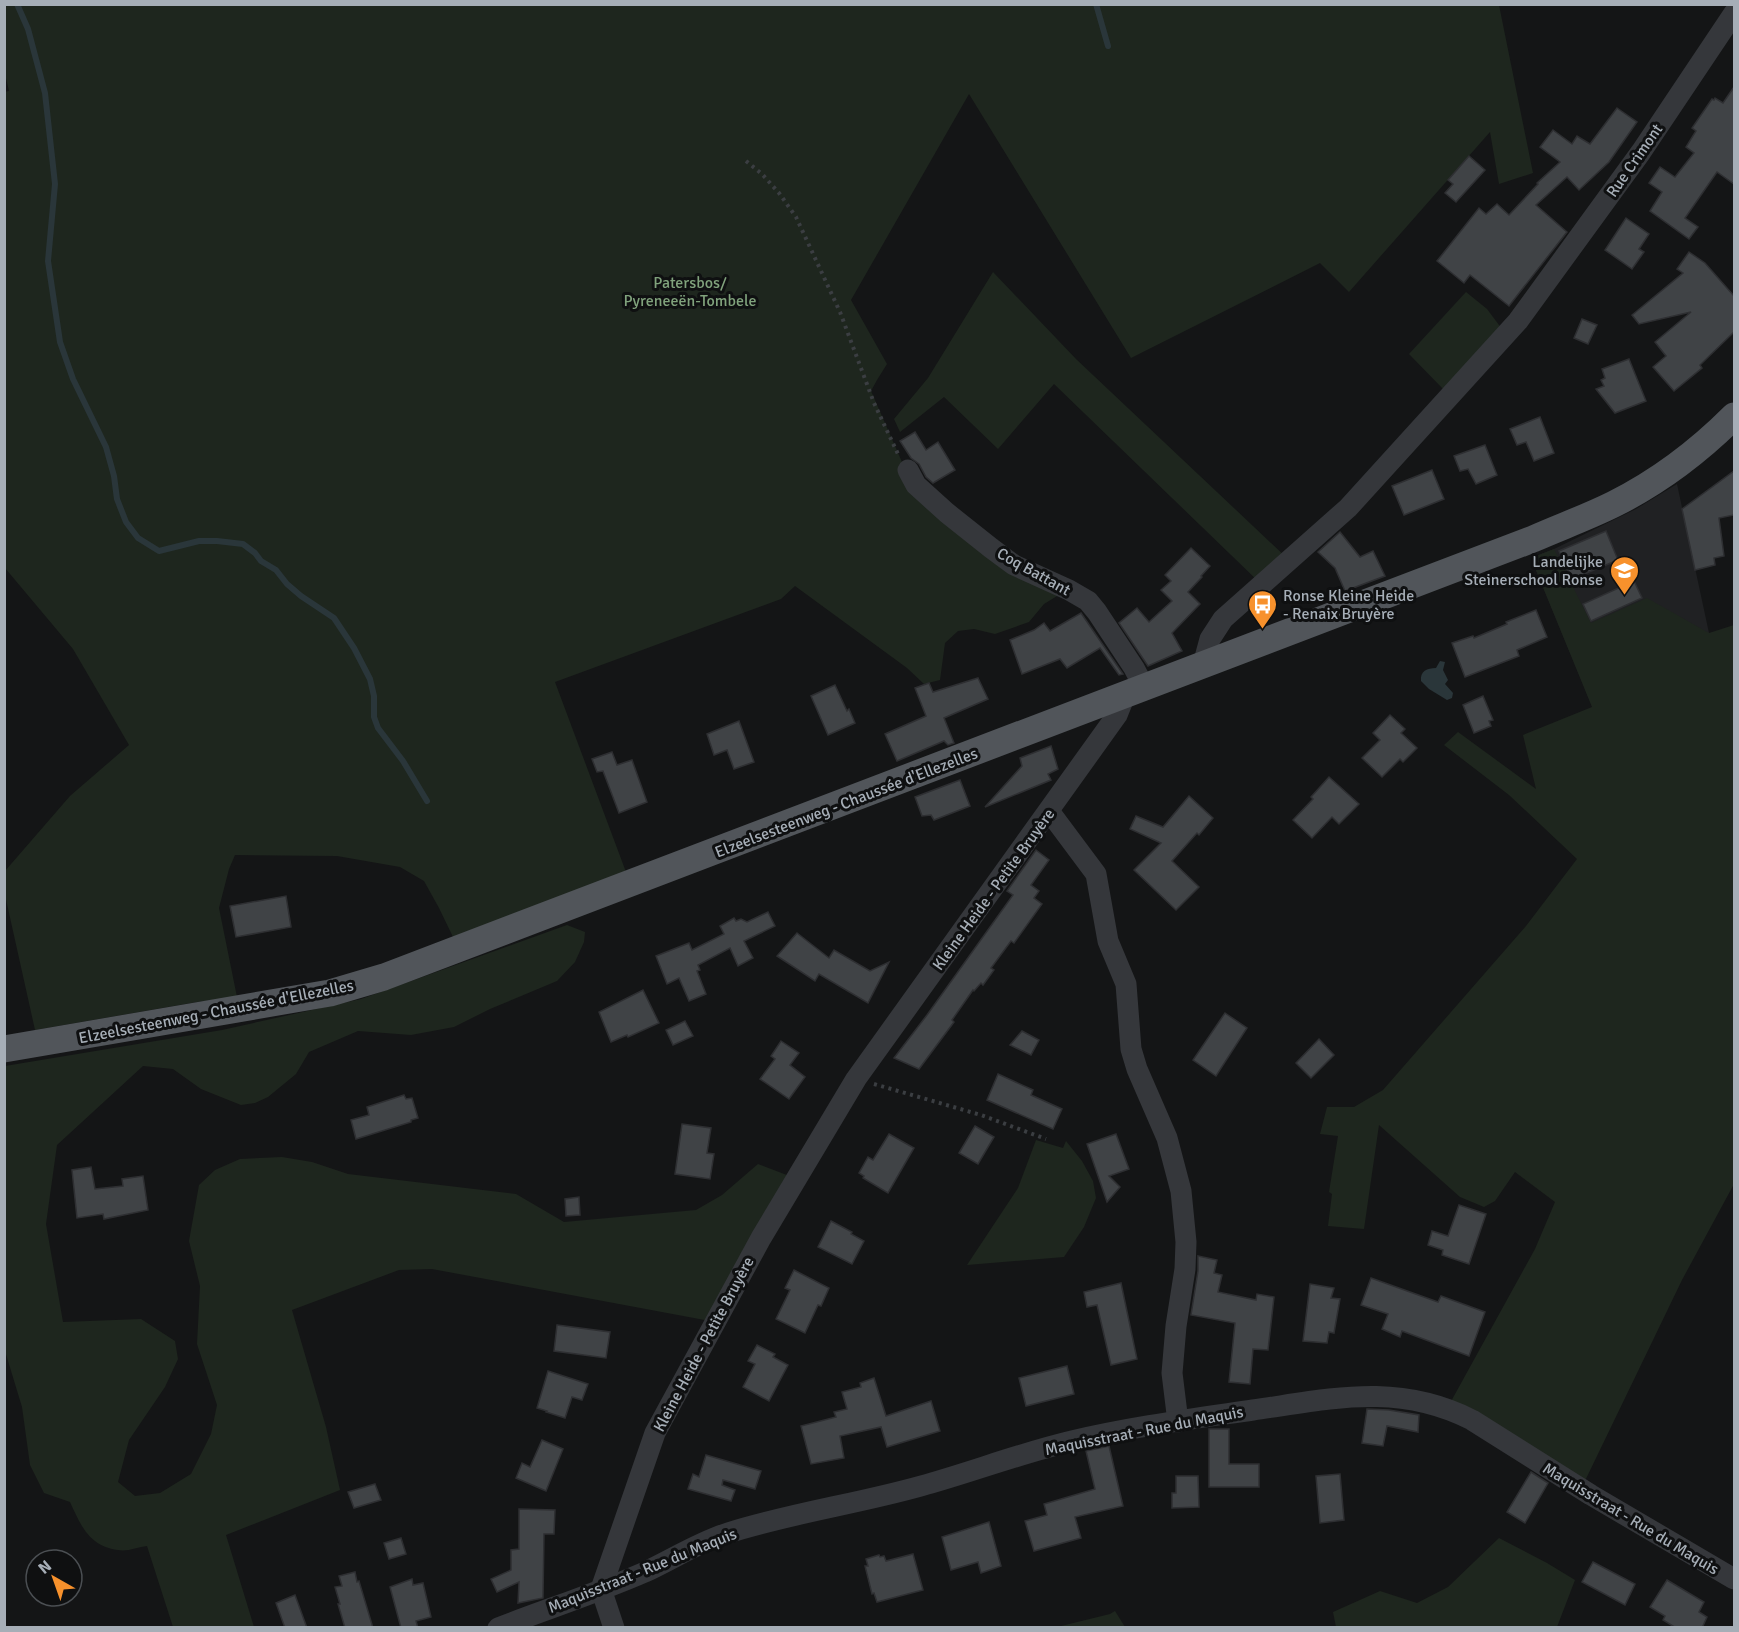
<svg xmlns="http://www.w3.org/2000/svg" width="1739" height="1632" font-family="Signika,sans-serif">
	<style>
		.built { fill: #202123 }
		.green { fill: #1e261e }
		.water { fill: #2a363a }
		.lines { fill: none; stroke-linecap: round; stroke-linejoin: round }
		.stream { stroke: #2a363a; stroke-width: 6 }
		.building { fill: #404346; stroke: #2e2f32; stroke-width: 1.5 }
		.path { stroke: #3b3e42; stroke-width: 4; stroke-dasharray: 3 4.5; stroke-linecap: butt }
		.minor { stroke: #35373b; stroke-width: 21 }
		.major { stroke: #51555a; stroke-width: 27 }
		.labels { text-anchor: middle; stroke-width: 6; stroke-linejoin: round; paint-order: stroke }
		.street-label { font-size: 16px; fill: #a6aeb7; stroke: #0f1011 }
		.park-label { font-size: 16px; fill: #80a27c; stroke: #0f1011 }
		.poi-label { font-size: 16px; fill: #a6aeb7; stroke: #0f1011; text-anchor: end }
	</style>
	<rect width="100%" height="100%" fill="#141516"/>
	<path class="built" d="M1677 484 1709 633 1618 769 1531 558 1554 549 1636 509Z"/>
	<g class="green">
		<path d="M4 5H1499L1533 173 1499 184 1490 132 1349 292 1320 263 1131 358 969 94 851 300 887 364 877 380 871 391 912 485 1062 593 1044 604 1029 622 995 634 974 629 958 631 945 643 940 680 924 684 907 668 795 586 781 599 555 682 626 872 453 937 439 908 424 881 400 867 337 856 235 855 229 869 219 908 237 997 197 1002 35 1030 5 895V871L70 796 129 745 73 649 5 568 4 92 9 91 5 74Z"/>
		<path d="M993 272 1076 359 1288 559 1260 583 1054 384 998 449 944 397 900 432 894 419 928 378Z"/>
		<path d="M1466 292 1487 309 1502 329 1446 392 1409 354Z"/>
		<path d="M1554 549 1591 623 1647 598 1709 633 1734 625V1184L1682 1280 1583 1485 1449 1405 1535 1249 1555 1202 1515 1172 1495 1201 1484 1207 1460 1197 1379 1125 1364 1229 1328 1226 1332 1194 1329 1192 1338 1136 1320 1134 1327 1107H1354L1383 1090 1526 926 1577 859 1509 795 1444 745 1458 732 1536 789 1523 735 1592 707 1531 558Z"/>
		<path d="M567 925 585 932 584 942 575 962 557 981 490 1009 454 1027 411 1035 358 1031 309 1052 296 1074 268 1097 255 1103 241 1105 201 1089 173 1069 143 1066 57 1145 46 1224 63 1322 141 1319 175 1341 178 1359 165 1387 129 1440 118 1482 135 1496 160 1493 191 1474 211 1434 217 1405 197 1344 200 1286 189 1241 199 1185 215 1170 240 1159 282 1157 312 1162 348 1174 516 1194 564 1222 696 1210 722 1195 758 1164 792 1177 710 1321 432 1269 399 1270 292 1310 326 1427 340 1490 226 1535 254 1627H173L147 1546C138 1547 127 1552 118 1550 89 1546 81 1526 70 1502L44 1493 30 1465 22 1407 5 1351V1066L222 1030 361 999Z"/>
		<path d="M1036 1140 1063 1148 1066 1141 1082 1161 1093 1181 1096 1198 1084 1227 1064 1257 967 1265 1018 1188Z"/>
		<path d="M1499 1538 1547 1563 1575 1580 1557 1627H1336L1333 1612 1380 1591 1417 1603 1448 1587Z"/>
		<path d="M1115 1611 1125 1627H1057L1110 1614Z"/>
	</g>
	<path class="water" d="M1440 661 1445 662 1443 670 1448 680 1445 684 1453 693 1452 698 1447 700 1429 689 1421 681C1420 671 1427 668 1436 668Z"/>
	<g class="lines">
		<g class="stream">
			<path d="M17 4 28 29 45 93 55 184 48 261 60 342 73 379 106 447 114 476 117 499 126 522 138 538 159 551 199 541H217L243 544 255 553 261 561 276 570 287 584 301 596 334 618 354 648 370 679 374 696V717L378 728 403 761 427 801"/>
			<path d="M1096 4 1108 46"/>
		</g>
	</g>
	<g class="building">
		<path d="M1734 87V184L1717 172 1685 218 1698 227 1689 239 1650 211 1662 192 1649 183 1660 167 1675 177 1694 153 1686 147 1696 131 1692 128 1712 99 1714 100 1715 98 1723 103Z"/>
		<path d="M1617 108 1637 122 1609 162 1579 190 1567 177 1536 205 1567 232 1509 306 1470 275 1464 283 1437 261 1479 208 1486 214 1497 204 1509 215 1538 184 1537 183 1560 162 1540 147 1553 130 1572 144 1577 136 1590 144Z"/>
		<path d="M1469 156 1485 170 1456 202 1445 193 1453 184 1448 180Z"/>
		<path d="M1626 218 1649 234 1639 249 1644 252 1632 269 1605 250Z"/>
		<path d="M1689 252 1705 263 1734 296V332L1700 365 1702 368 1674 391 1653 367 1666 356 1655 342 1691 312 1639 324 1632 315 1683 273 1677 269Z"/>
		<path d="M1582 319 1597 325 1588 344 1574 338Z"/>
		<path d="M1629 359 1646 401 1615 413 1596 389 1604 386 1601 380 1605 378 1602 369Z"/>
		<path d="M1540 417 1554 453 1534 461 1526 442 1517 445 1510 429Z"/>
		<path d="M915 432 926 450 938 442 955 470 933 483 926 477 919 464 911 458 900 441Z"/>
		<path d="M1485 445 1497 475 1476 484 1468 469 1460 471 1454 456Z"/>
		<path d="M1432 470 1444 499 1404 515 1392 486Z"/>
		<path d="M1734 471V515L1719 518 1724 556 1714 558 1715 565 1695 570 1682 509Z"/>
		<path d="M1606 531 1618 560 1572 579 1559 551Z"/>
		<path d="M1340 532 1360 557 1373 551 1385 576 1345 591 1335 568 1318 552Z"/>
		<path d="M1191 548 1210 566 1201 576 1202 577 1188 592 1200 604 1172 633 1182 651 1148 666 1119 623 1137 608 1149 622 1172 601 1161 590 1171 581 1165 575Z"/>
		<path d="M1634 581 1642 598 1591 621 1583 604Z"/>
		<path d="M1536 610 1547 637 1517 650 1519 656 1465 677 1452 643 1473 636 1474 638 1507 624 1506 622Z"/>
		<path d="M1081 613 1123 674 1119 675 1100 648 1067 668 1060 659 1022 674 1010 640 1034 630 1044 623 1050 631Z"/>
		<path d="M978 678 988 699 944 718 954 743 948 745 944 741 897 761 885 734 926 716 915 688 929 683 933 692Z"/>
		<path d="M835 685 847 711 849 709 855 723 828 735 811 696Z"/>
		<path d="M1483 696 1493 720 1489 721 1491 726 1474 733 1463 705Z"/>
		<path d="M1390 715 1405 729 1401 733 1417 748 1403 762 1400 759 1382 777 1362 758 1380 740 1373 733Z"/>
		<path d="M739 721 754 762 734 769 727 750 714 755 707 734Z"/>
		<path d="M1051 746 1058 769 1048 774 1051 780 985 807 1022 766 1020 758Z"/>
		<path d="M612 752 617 765 632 760 647 802 619 813 603 771 597 772 592 759Z"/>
		<path d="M1329 777 1359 804 1339 824 1332 817 1312 838 1293 820 1313 799 1311 797Z"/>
		<path d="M960 780 970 806 934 820 931 815 922 816 915 797Z"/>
		<path d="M1189 796 1213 818 1199 835 1197 833 1172 861 1199 887 1176 910 1134 870 1161 843 1130 829 1136 816 1163 827Z"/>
		<path d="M1036 850 1049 860 1031 885 1039 891 1034 898 1042 904 1014 943 1011 941 991 968 994 970 983 985 981 983 974 991 973 990 952 1020 954 1022 919 1069 894 1058 927 1015 1013 895 1007 891Z"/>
		<path d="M286 896 291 927 236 937 230 906Z"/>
		<path d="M768 912 775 926 744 941 753 958 738 966 730 948 698 965 700 970 697 971 706 994 689 1001 679 978 667 984 656 956 689 943 692 950 724 934 720 926 734 918 736 921 741 919 747 922Z"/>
		<path d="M797 933 829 958 834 950 870 971 889 962 868 1003 819 974 815 981 777 956Z"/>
		<path d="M643 990 659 1023 628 1037 627 1035 611 1042 599 1012Z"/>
		<path d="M1225 1013 1247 1028 1216 1076 1193 1060Z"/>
		<path d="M685 1021 693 1036 673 1045 666 1030Z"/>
		<path d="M1022 1031 1039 1040 1031 1055 1010 1045Z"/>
		<path d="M1319 1039 1334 1055 1311 1078 1296 1063Z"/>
		<path d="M781 1041 799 1053 790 1065 805 1077 789 1099 760 1079 775 1059 771 1056Z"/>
		<path d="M998 1074 1033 1090 1031 1095 1062 1109 1053 1129 987 1100Z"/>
		<path d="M404 1095 406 1099 412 1098 418 1118 411 1120V1122L356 1139 351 1120 369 1115 367 1107Z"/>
		<path d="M682 1124 711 1128 707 1153 714 1154 710 1179 675 1174Z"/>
		<path d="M975 1126 994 1137 978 1164 959 1153Z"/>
		<path d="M889 1134 914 1148 888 1193 863 1178 864 1176 859 1173 868 1157 873 1160Z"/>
		<path d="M1116 1134 1129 1169 1109 1176 1120 1187 1107 1202 1087 1144Z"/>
		<path d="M91 1167 95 1189 123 1186 122 1179 143 1176 148 1210 104 1219 103 1214 77 1218 72 1170Z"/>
		<path d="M579 1197 580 1215 566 1216 565 1199Z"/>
		<path d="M1459 1205 1486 1214 1469 1264 1442 1255 1443 1250 1428 1245 1432 1231 1448 1236Z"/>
		<path d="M831 1221 852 1232 851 1234 864 1241 852 1264 818 1247Z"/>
		<path d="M1198 1256 1217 1260 1214 1273 1222 1275 1218 1292 1256 1300 1257 1294 1274 1297 1268 1350 1253 1349 1250 1384 1229 1382 1235 1323 1191 1315 1198 1271Z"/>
		<path d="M794 1270 829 1288 821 1306 818 1305 805 1333 776 1319 790 1290 785 1288Z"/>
		<path d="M1371 1278 1438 1302 1441 1296 1485 1312 1469 1356 1402 1331 1400 1337 1382 1329 1388 1314 1361 1305Z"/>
		<path d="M1121 1283 1137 1359 1111 1365 1097 1305 1087 1307 1084 1292Z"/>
		<path d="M1310 1284 1334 1288 1331 1298 1340 1299 1334 1333 1329 1332 1327 1343 1303 1341Z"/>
		<path d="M557 1325 610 1332 606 1358 554 1351Z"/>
		<path d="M757 1345 775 1354 773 1357 788 1365 769 1401 743 1387 755 1364 748 1361Z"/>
		<path d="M1067 1366 1074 1394 1026 1406 1019 1378Z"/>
		<path d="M548 1371 588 1384 582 1400 572 1397 565 1418 546 1412 547 1411 537 1408Z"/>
		<path d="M874 1378 886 1416 931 1401 940 1431 887 1447 881 1427 840 1436 844 1458 811 1464 801 1426 836 1417 834 1412 847 1409 842 1392 861 1387 860 1383Z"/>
		<path d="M1367 1409 1389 1410 1419 1415 1418 1432 1387 1426 1383 1446 1362 1443Z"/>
		<path d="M1209 1429H1229V1464H1259V1487H1209Z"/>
		<path d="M542 1440 563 1449 546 1491 516 1478 522 1463 530 1467Z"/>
		<path d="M1109 1446 1123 1506 1075 1517 1081 1538 1034 1551 1025 1521 1047 1515 1044 1504 1095 1489 1086 1451Z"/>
		<path d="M706 1455 761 1471 755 1489 723 1480 722 1485 735 1490 731 1501 688 1489 693 1474 699 1477Z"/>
		<path d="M1531 1472 1548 1483 1525 1523 1507 1512Z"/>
		<path d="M1340 1474 1344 1520 1320 1523 1316 1476Z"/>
		<path d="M1176 1476H1198L1199 1507 1172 1508V1493H1176Z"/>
		<path d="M375 1484 381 1500 354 1508 348 1492Z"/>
		<path d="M519 1509 555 1510 554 1534H544L543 1598 518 1603 519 1582 497 1592 491 1579 511 1570V1550L519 1549Z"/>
		<path d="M989 1522 1001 1566 981 1573 978 1562 951 1570 942 1537Z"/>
		<path d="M401 1538 406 1554 389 1559 384 1543Z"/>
		<path d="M913 1554 923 1590 877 1602 874 1593 872 1594 865 1566H868L866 1559 879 1555 880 1557 884 1556 886 1561Z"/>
		<path d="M1593 1562 1635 1584 1625 1605 1582 1582Z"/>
		<path d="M355 1572 357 1582 359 1581 373 1628H345L338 1604H340L335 1587 342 1586 339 1576Z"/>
		<path d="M412 1579 413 1585 423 1583 431 1617 416 1621 418 1628H401L390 1587Z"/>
		<path d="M1667 1580 1704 1602 1699 1612 1707 1617 1702 1628H1676L1663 1620 1665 1616 1650 1607Z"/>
		<path d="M295 1595 307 1628H285L276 1603Z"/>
	</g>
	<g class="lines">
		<g class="path">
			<path d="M746 161 762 174 779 193 796 217 840 312 874 403 898 454"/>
			<path d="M874 1084 981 1115 1046 1139"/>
		</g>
		<g class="minor">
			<path d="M908 470 916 485 947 513 991 548 1014 565 1069 590 1088 601 1097 612 1134 668 1144 687"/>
			<path d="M1203 665 1210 639 1223 619 1348 508 1518 321 1641 152 1734 13"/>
			<path d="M1049 811 1096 874 1108 941 1126 984 1131 1049 1137 1069 1167 1138 1181 1191 1186 1242 1185 1269 1176 1326 1172 1373 1178 1422"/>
			<path d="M498 1628C547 1609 597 1593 645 1572 673 1559 699 1542 728 1533 791 1513 857 1504 921 1486 972 1472 1021 1453 1072 1441 1131 1427 1192 1419 1253 1410 1331 1399 1397 1382 1472 1420L1591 1495 1734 1579"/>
			<path d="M614 1628 601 1589 655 1433 761 1238 856 1079 1117 715 1125 695"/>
		</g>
		<path class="major" d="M4 1049 330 993 384 977 1533 539C1560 527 1588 517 1614 504 1658 482 1700 450 1734 416"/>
	</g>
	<defs>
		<symbol id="school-pin" viewBox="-11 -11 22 30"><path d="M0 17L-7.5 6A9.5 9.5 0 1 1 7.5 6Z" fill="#f7912c" stroke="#0f1011"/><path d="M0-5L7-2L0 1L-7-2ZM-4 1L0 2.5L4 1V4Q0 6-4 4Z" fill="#fff"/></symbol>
		<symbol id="bus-pin" viewBox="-11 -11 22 30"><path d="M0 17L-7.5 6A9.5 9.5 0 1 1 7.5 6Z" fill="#f7912c" stroke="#0f1011"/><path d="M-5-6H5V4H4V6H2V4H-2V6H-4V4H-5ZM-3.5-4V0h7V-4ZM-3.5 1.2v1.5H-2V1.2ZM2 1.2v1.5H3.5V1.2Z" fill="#fff"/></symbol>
	</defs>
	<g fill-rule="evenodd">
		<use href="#school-pin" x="1608" y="554" width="33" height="45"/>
		<use href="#bus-pin" x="1246" y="588" width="33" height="45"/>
	</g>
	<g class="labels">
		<g class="street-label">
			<text transform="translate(1634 160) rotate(-55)" y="6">Rue Crimont</text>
			<text transform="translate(1034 571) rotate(29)" y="6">Coq Battant</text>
			<text transform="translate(846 802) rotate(-21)" y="6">Elzeelsesteenweg - Chaussée d'Ellezelles</text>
			<text transform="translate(993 889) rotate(-54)" y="6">Kleine Heide - Petite Bruyère</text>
			<text transform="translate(216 1011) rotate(-11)" y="6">Elzeelsesteenweg - Chaussée d'Ellezelles</text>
			<text transform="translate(703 1344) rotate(-62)" y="6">Kleine Heide - Petite Bruyère</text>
			<text transform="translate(1144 1430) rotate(-11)" y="6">Maquisstraat - Rue du Maquis</text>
			<text transform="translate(1631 1518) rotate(31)" y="6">Maquisstraat - Rue du Maquis</text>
			<text transform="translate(642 1570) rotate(-22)" y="6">Maquisstraat - Rue du Maquis</text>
		</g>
		<g class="park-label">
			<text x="690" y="288">Patersbos/<tspan x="690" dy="18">Pyreneeën-Tombele</tspan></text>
		</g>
		<g class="poi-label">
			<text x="1603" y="567">Landelijke<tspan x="1603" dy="18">Steinerschool Ronse</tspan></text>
			<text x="1283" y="601" text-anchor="start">Ronse Kleine Heide<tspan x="1283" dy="18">- Renaix Bruyère</tspan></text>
		</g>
	</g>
	<rect width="1739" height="1632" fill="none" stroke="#a6aeb7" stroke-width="12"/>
	<g transform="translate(54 1578) rotate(320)"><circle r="28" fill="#0f1011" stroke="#4b4f53" stroke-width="1.5"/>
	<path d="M0-4.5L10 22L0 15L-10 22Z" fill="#f7912c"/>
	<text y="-9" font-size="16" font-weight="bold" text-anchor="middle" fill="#a6aeb7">N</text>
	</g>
</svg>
